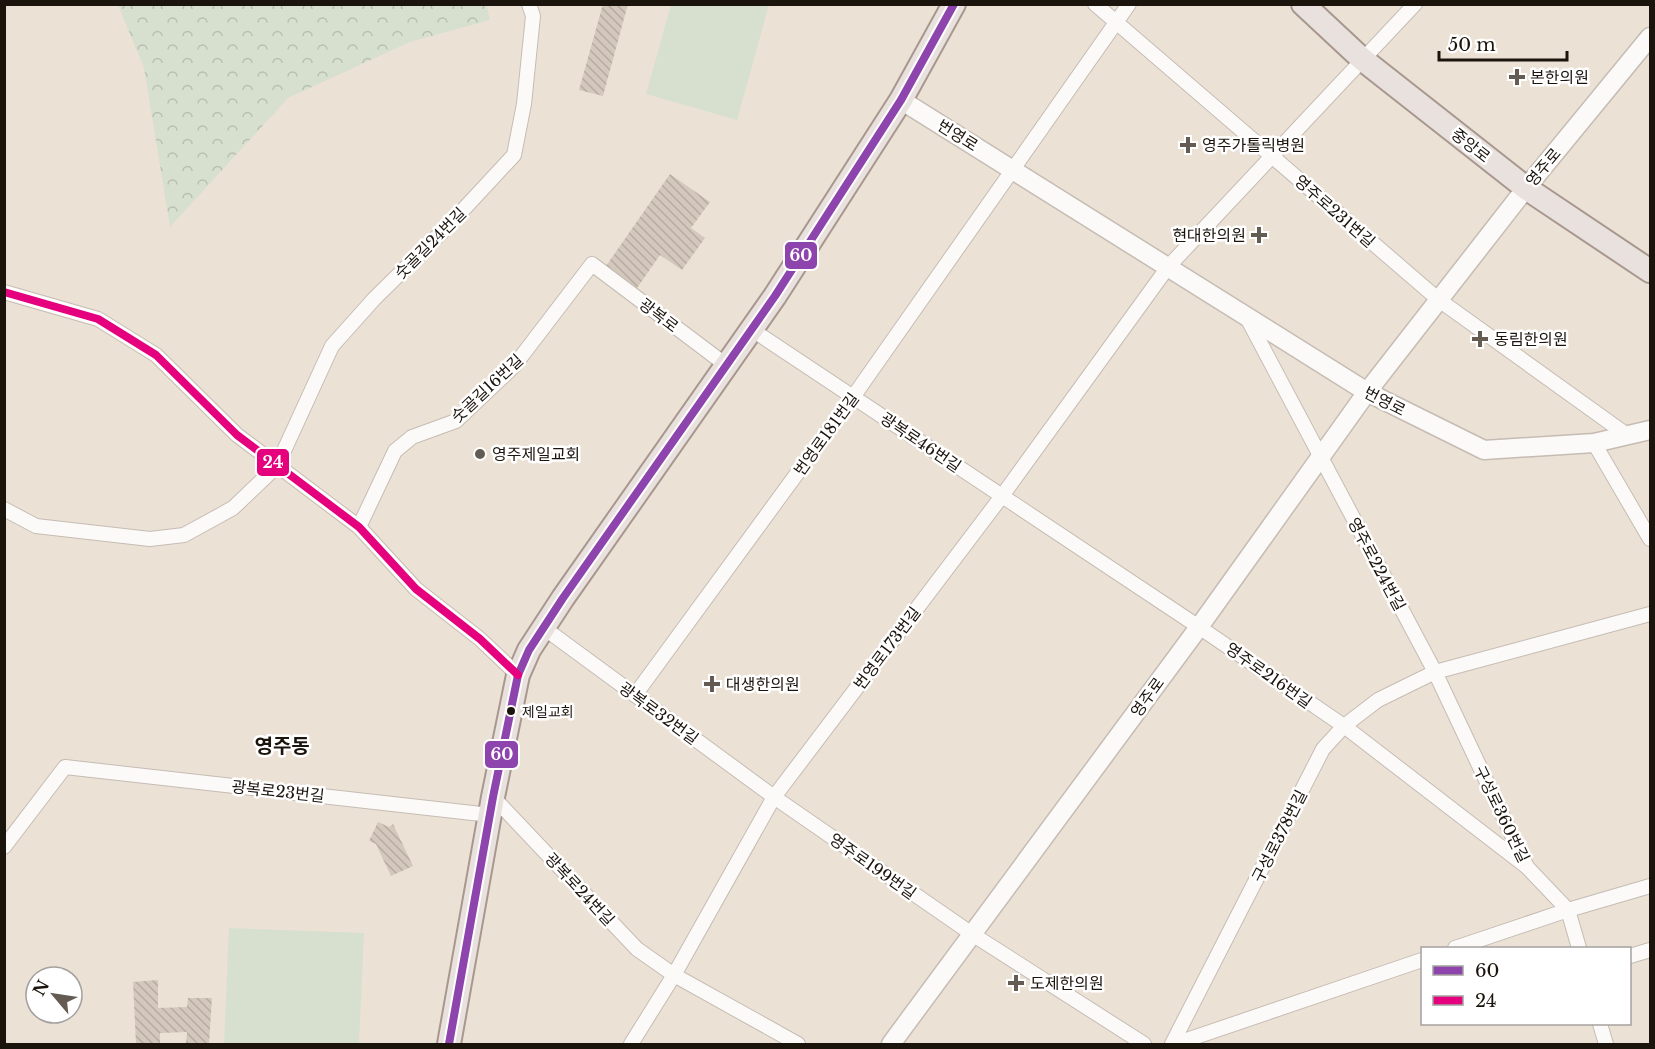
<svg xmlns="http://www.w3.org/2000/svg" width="1655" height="1049" font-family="'Libre Baskerville','Noto Sans KR',serif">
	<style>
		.forest { fill: url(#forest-crowns) }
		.garden { fill: #d7e0ce }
		.building { fill: url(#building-back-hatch) }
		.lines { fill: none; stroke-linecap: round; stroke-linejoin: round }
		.minor-casing { stroke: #c5bcb3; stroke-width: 16 }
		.tertiary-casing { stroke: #c5bcb3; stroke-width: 21 }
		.primary-casing { stroke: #a8978e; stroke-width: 26 }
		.minor { stroke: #fcfaf9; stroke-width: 14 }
		.tertiary { stroke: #fcfaf9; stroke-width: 18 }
		.primary { stroke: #e9e1dd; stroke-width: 22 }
		.bus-1-casing { stroke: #fff; stroke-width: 12 }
		.bus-2-casing { stroke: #fff; stroke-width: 12 }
		.bus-1 { stroke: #8e44ad; stroke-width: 8 }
		.bus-2 { stroke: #e5007d; stroke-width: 8 }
		.poi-dot { fill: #645c52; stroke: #fff; stroke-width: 2 }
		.bus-dot { fill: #1b140c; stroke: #fff; stroke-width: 2 }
		.labels { text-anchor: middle; stroke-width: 5; stroke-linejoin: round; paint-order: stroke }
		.bus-label { font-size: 14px; fill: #1b140c; stroke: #fff; text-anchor: start }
		.poi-label { font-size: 16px; fill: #1b140c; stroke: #fff; text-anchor: start }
		.street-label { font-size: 16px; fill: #1b140c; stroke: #fff }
		.quarter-label { font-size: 20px; font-weight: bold; fill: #1b140c; stroke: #fff }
		.line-badge { stroke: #fff; stroke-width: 2 }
		.badge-label { font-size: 16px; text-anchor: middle; font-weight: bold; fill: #fff }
	</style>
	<defs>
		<pattern id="forest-crowns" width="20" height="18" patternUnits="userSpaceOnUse" patternTransform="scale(1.5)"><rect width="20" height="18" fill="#d7e0ce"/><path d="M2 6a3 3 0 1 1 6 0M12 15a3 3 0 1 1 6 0" fill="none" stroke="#b8bfb0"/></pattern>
		<pattern id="building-back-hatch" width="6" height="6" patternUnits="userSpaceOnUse" patternTransform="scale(1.5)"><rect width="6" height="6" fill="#d4c8bc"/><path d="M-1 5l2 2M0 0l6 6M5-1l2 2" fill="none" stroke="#b5aba0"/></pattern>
	</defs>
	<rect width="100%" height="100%" fill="#ece1d5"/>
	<path class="forest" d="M486 4 490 20 410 42 288 98 170 227 144 68 118 5Z"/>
	<g class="garden">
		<path d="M671 5H769L737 120 646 94Z"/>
		<path d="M229 928 364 933 359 1044H224Z"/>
	</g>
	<g class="building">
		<path d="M603 4H628L603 96 579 90Z"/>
		<path d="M670 174 710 202 691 228 705 238 682 270 660 255 637 288 606 266Z"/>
		<path d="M378 822 389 827 393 824 413 866 391 876 376 844 369 841Z"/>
		<path d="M158 980V1008L187 1007 188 998H212L209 1044H186L187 1032 160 1033V1044H136L133 982Z"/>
	</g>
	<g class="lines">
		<defs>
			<g id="minor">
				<path d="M1095 4 1439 300 1627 435"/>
				<path d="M4 292 98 319 156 355 237 435 359 527 416 589 480 639 518 675"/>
				<path d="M1246 316 1435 672 1527 867 1568 910 1579 948"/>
				<path d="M751 329 1199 627 1344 726 1527 867"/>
				<path d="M1594 443 1650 539"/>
				<path d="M4 509 36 526 150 539 184 535 233 508 277 466 332 346 374 299 450 224 514 155 524 104 533 16 529 4"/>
				<path d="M359 527 395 451 412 437 456 421 514 366 592 264 726 365"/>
				<path d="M544 628 774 797 972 934 1144 1044"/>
				<path d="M635 695 853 397 1129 4"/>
				<path d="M493 797 637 949 674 975 798 1044"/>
				<path d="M4 847 65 767 490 815"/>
				<path d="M1455 948 1568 910 1650 886"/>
				<path d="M1630 956 1650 950"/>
				<path d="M1600 1024 1606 1044"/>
				<path d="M631 1044 674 975 774 797 1002 496 1168 267 1415 4"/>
				<path d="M1172 1044 1323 749 1344 726 1378 700 1435 672 1650 614"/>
				<path d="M1175 1044 1422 960"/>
			</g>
			<g id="tertiary">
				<path d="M901 100 1367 392 1484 450 1594 443 1650 430"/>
				<path d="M891 1044 1199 627 1367 392 1526 188 1650 37"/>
			</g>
			<g id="primary">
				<path d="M1303 4 1362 59 1526 188 1650 271"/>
				<path d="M449 1044 493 797 518 675 529 650 563 598 775 296 901 100 954 4"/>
			</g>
		</defs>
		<use href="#minor" class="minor-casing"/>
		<use href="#tertiary" class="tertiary-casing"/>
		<use href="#primary" class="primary-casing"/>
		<use href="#minor" class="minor"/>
		<use href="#tertiary" class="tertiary"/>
		<use href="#primary" class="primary"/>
		<defs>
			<path id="bus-1" d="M449 1044 493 797 518 675 529 650 563 598 775 296 901 100 954 4"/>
			<path id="bus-2" d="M4 292 98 319 156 355 237 435 359 527 416 589 480 639 518 675"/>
		</defs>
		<use href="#bus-1" class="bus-1-casing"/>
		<use href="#bus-2" class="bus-2-casing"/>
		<use href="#bus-1" class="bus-1"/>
		<use href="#bus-2" class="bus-2"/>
	</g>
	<g class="poi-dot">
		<path d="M1514 68h6v6h6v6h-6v6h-6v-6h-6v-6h6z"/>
		<path d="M1185 136h6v6h6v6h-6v6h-6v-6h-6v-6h6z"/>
		<path d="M1256 226h6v6h6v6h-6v6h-6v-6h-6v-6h6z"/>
		<path d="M1477 330h6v6h6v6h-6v6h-6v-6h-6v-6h6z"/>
		<circle cx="480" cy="454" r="6"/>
		<path d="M709 675h6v6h6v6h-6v6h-6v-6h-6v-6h6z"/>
		<path d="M1013 974h6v6h6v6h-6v6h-6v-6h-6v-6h6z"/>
	</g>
	<circle class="bus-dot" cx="511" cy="711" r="5"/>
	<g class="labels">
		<g class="bus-label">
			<text x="522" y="717">제일교회</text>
		</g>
		<g class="poi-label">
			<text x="1530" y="83">본한의원</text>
			<text x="1202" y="151">영주가톨릭병원</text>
			<text x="1246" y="241" text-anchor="end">현대한의원</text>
			<text x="1494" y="345">동림한의원</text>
			<text x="492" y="460">영주제일교회</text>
			<text x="726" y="690">대생한의원</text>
			<text x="1030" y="989">도제한의원</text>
		</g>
		<g class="street-label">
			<text transform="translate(958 135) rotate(32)" y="6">번영로</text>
			<text transform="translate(1471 145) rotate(38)" y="6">중앙로</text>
			<text transform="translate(1543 167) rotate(-50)" y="6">영주로</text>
			<text transform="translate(1335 211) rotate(41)" y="6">영주로231번길</text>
			<text transform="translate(430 243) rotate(-45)" y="6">숫골길24번길</text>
			<text transform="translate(659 315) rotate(37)" y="6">광복로</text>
			<text transform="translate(487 388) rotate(-43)" y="6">숫골길16번길</text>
			<text transform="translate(1385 401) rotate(27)" y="6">번영로</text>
			<text transform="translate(826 434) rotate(-54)" y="6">번영로181번길</text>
			<text transform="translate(921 442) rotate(34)" y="6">광복로46번길</text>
			<text transform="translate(1377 564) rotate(62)" y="6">영주로224번길</text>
			<text transform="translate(887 648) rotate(-53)" y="6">번영로173번길</text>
			<text transform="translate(1269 675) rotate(35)" y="6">영주로216번길</text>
			<text transform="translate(1147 697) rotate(-54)" y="6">영주로</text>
			<text transform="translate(659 713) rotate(36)" y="6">광복로32번길</text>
			<text transform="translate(278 791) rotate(6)" y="6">광복로23번길</text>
			<text transform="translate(1502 814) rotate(64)" y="6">구성로360번길</text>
			<text transform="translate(1279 836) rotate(-63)" y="6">구성로378번길</text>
			<text transform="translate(873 866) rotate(35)" y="6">영주로199번길</text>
			<text transform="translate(580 889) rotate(47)" y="6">광복로24번길</text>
		</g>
		<g class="quarter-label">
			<text x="282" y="753">영주동</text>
		</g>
	</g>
	<g class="line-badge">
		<rect x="784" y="241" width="34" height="29" rx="6" fill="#8e44ad"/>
		<rect x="256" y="448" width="34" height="29" rx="6" fill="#e5007d"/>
		<rect x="484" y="740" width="35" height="29" rx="6" fill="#8e44ad"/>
	</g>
	<g class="badge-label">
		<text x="801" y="261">60</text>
		<text x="273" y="468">24</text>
		<text x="502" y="760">60</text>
	</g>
	<rect width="1655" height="1049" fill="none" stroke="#1b140c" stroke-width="12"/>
	<rect x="1421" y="947" width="210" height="78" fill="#ffffff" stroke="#a4a19e" stroke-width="1.5"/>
	<rect x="1433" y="966" width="30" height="9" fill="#8e44ad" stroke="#a4a19e" stroke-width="1.5"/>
	<text x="1475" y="977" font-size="18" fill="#1b140c">60</text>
	<rect x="1433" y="996" width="30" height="9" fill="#e5007d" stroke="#a4a19e" stroke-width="1.5"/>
	<text x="1475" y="1007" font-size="18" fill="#1b140c">24</text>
	<g transform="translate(54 995) rotate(299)"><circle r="28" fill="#ffffff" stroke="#a4a19e" stroke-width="1.5"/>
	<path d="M0-4.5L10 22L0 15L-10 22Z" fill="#645c52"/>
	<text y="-9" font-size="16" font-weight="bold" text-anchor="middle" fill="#1b140c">N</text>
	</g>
	<path d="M1439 51v9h128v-9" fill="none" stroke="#1b140c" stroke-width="3"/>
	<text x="1448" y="51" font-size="18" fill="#1b140c" stroke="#ffffff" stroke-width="4.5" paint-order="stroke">50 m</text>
</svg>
